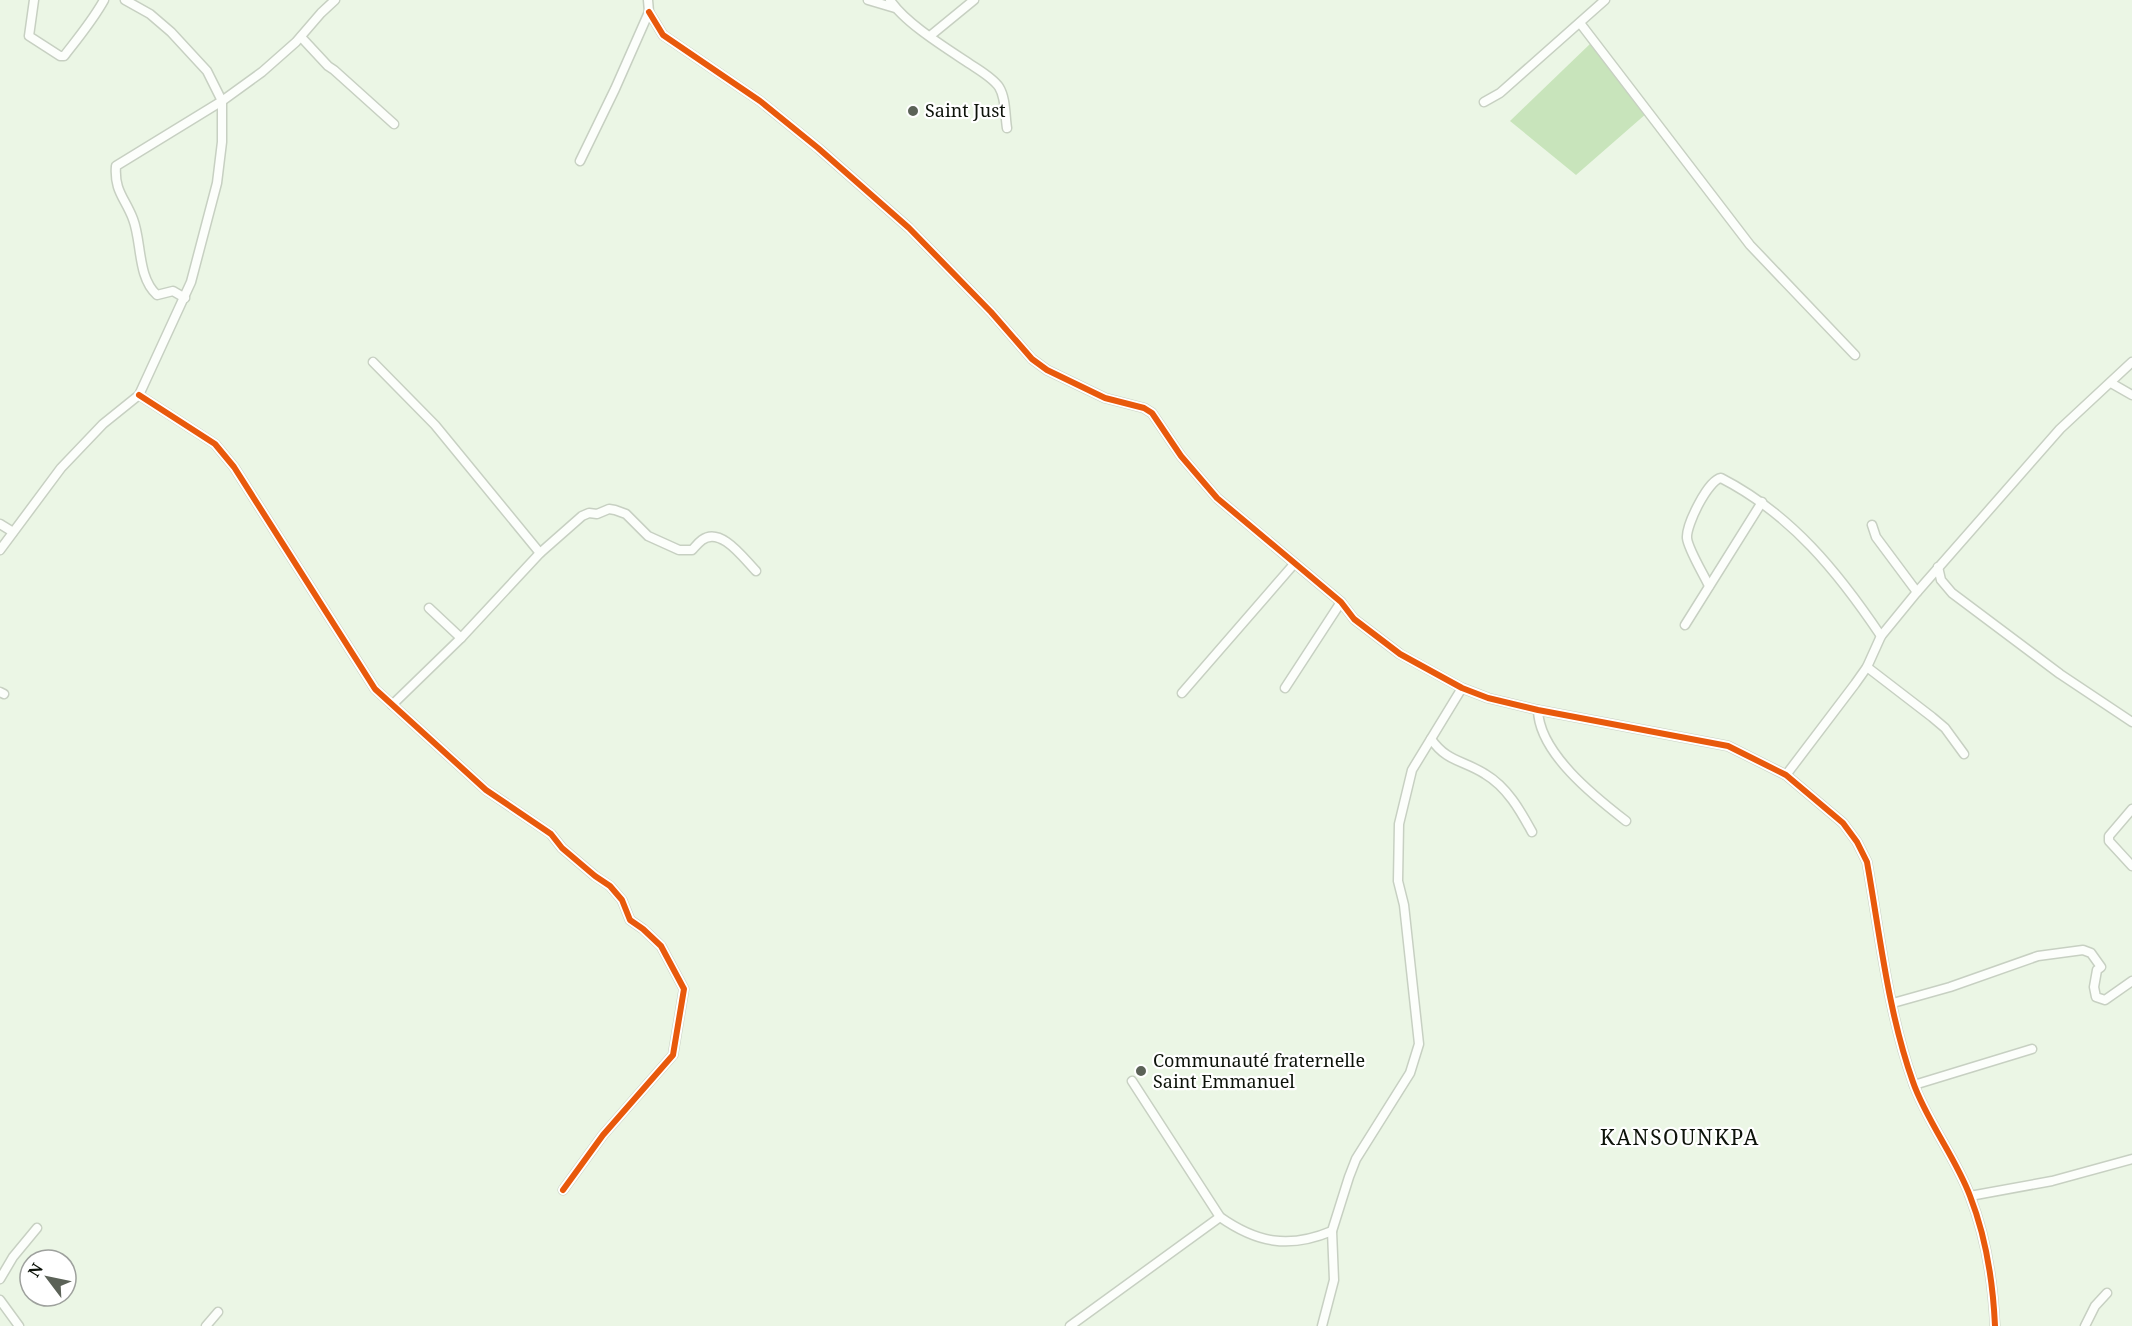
<svg xmlns="http://www.w3.org/2000/svg" width="2132" height="1326" font-family="'Noto Serif',serif">
	<style>
		.green { fill: #c8e4bb }
		.lines { fill: none; stroke-linecap: round; stroke-linejoin: round }
		.minor-casing { stroke: #c7d0c2; stroke-width: 11 }
		.minor { stroke: #fcfefb; stroke-width: 8 }
		.cycleway-casing { stroke: #fff; stroke-width: 10 }
		.cycleway { stroke: #e8590c; stroke-width: 6 }
		.poi-dot { fill: #5b6257; stroke: #fff; stroke-width: 2 }
		.labels { text-anchor: middle; stroke-width: 4.5; stroke-linejoin: round; paint-order: stroke }
		.poi-label { font-size: 18px; fill: #0d130a; stroke: #fff; text-anchor: start }
		.quarter-label { font-size: 21px; letter-spacing: 1.5px; fill: #0d130a; stroke: #fff }
	</style>
	<rect width="100%" height="100%" fill="#ebf6e5"/>
	<path class="green" d="M1591 43 1647 113 1576 175 1510 121Z"/>
	<g class="lines">
		<defs>
			<g id="minor">
				<path d="M34 0 29 36 60 56H64C78 38 93 20 104 0"/>
				<path d="M868 0 895 8"/>
				<path d="M890 0C905 23 946 48 970 64 979 70 993 78 999 87 1006 98 1005 116 1007 128"/>
				<path d="M649 12 663 35 760 101 818 148 909 228 991 312 1032 359 1047 370 1105 398 1144 408 1152 413 1181 456 1217 498 1341 602 1354 619 1400 654 1462 688 1488 698 1538 710 1728 746 1786 775 1843 823 1857 842 1867 862C1880 935 1888 1012 1913 1082 1926 1120 1956 1158 1970 1196 1986 1237 1993 1282 1995 1326"/>
				<path d="M1580 23 1750 245 1855 355"/>
				<path d="M930 36 974 0"/>
				<path d="M301 37 328 66 334 70 394 124"/>
				<path d="M1484 102 1500 93 1605 0"/>
				<path d="M580 161 615 89 649 12 648 0"/>
				<path d="M185 298 173 291 157 295C137 277 142 242 133 219 125 198 114 191 116 166L222 101 262 72 296 42 321 13 335 0"/>
				<path d="M373 362 435 425 540 553"/>
				<path d="M2111 383 2132 395"/>
				<path d="M139 395 215 444 234 467 375 689 486 790 551 834 562 848 595 876 610 886 622 900 630 920 643 929 661 946 684 989 673 1055 603 1135 563 1190"/>
				<path d="M0 524 13 532"/>
				<path d="M1872 525 1876 537 1917 592"/>
				<path d="M0 550 61 468 103 424 139 395 191 282 217 183 222 142V101L207 71 171 32 150 14 125 0"/>
				<path d="M1938 567 1941 580 1952 593 2060 674 2132 722"/>
				<path d="M1709 586C1704 575 1688 549 1687 538 1686 525 1708 480 1721 478 1791 514 1838 572 1881 636"/>
				<path d="M429 608 461 638"/>
				<path d="M1685 625 1762 502"/>
				<path d="M1867 667 1932 717 1945 728 1964 754"/>
				<path d="M1285 688 1341 602"/>
				<path d="M0 692 4 694"/>
				<path d="M1182 693 1294 564"/>
				<path d="M392 705 461 638 540 553 582 516 589 513 597 514 609 509 615 510 626 514 648 536 679 550H692C695 547 698 543 702 540 721 526 744 559 756 571"/>
				<path d="M1538 710C1539 753 1595 797 1626 821"/>
				<path d="M1431 739C1447 762 1463 760 1485 774 1507 787 1520 810 1532 832"/>
				<path d="M1786 775 1855 684 1867 667 1881 636 1917 592 2060 429 2132 362"/>
				<path d="M2132 809 2109 836V841L2132 866"/>
				<path d="M1893 1003 1950 987 2038 956 2083 950 2091 953 2101 967 2097 970 2094 987 2096 997 2105 1000 2132 981"/>
				<path d="M1132 1081 1220 1217C1257 1243 1289 1249 1332 1231"/>
				<path d="M1914 1085 2032 1049"/>
				<path d="M1970 1196 2052 1181 2132 1159"/>
				<path d="M0 1279 13 1257 37 1228"/>
				<path d="M0 1300 19 1326"/>
				<path d="M206 1326 218 1312"/>
				<path d="M1070 1326 1220 1217"/>
				<path d="M1322 1326 1334 1280 1332 1231 1349 1177 1356 1159 1410 1073 1419 1044 1404 905 1398 881 1399 824 1412 770 1462 688"/>
				<path d="M2085 1326 2095 1306 2107 1293"/>
			</g>
		</defs>
		<use href="#minor" class="minor-casing"/>
		<use href="#minor" class="minor"/>
		<defs>
			<g id="cycleway">
				<path d="M649 12 663 35 760 101 818 148 909 228 991 312 1032 359 1047 370 1105 398 1144 408 1152 413 1181 456 1217 498 1341 602 1354 619 1400 654 1462 688 1488 698 1538 710 1728 746 1786 775 1843 823 1857 842 1867 862C1880 935 1888 1012 1913 1082 1926 1120 1956 1158 1970 1196 1986 1237 1993 1282 1995 1326"/>
				<path d="M139 395 215 444 234 467 375 689 486 790 551 834 562 848 595 876 610 886 622 900 630 920 643 929 661 946 684 989 673 1055 603 1135 563 1190"/>
			</g>
		</defs>
		<use href="#cycleway" class="cycleway-casing"/>
		<use href="#cycleway" class="cycleway"/>
	</g>
	<g class="poi-dot">
		<circle cx="913" cy="111" r="6"/>
		<circle cx="1141" cy="1071" r="6"/>
	</g>
	<g class="labels">
		<g class="poi-label">
			<text x="925" y="117">Saint Just</text>
			<text x="1153" y="1067">Communauté fraternelle<tspan x="1153" dy="21">Saint Emmanuel</tspan></text>
		</g>
		<g class="quarter-label">
			<text x="1680" y="1145">KANSOUNKPA</text>
		</g>
	</g>
	<g transform="translate(48 1278) rotate(302)"><circle r="28" fill="#ffffff" stroke="#9ea19d" stroke-width="1.5"/>
	<path d="M0-4.5L10 22L0 15L-10 22Z" fill="#5b6257"/>
	<text y="-9" font-size="16" font-weight="bold" text-anchor="middle" fill="#0d130a">N</text>
	</g>
</svg>
